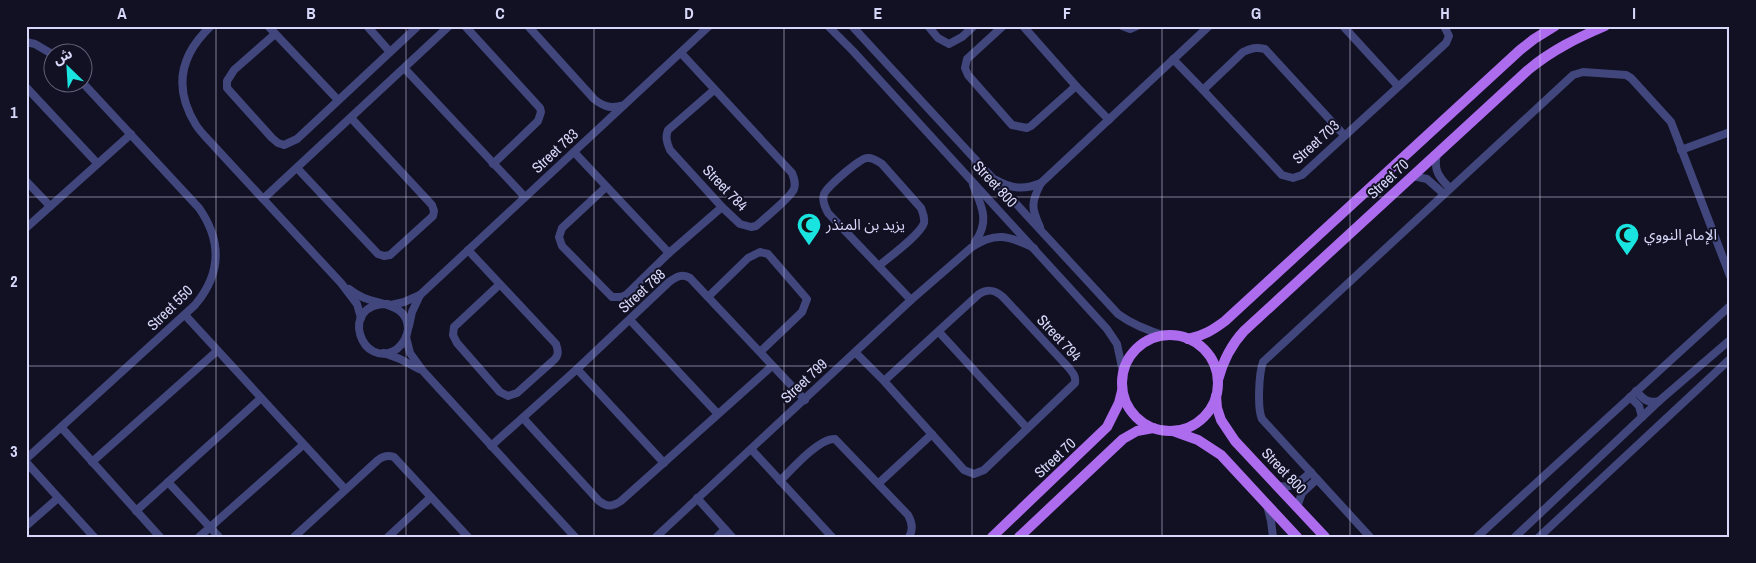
<svg xmlns="http://www.w3.org/2000/svg" width="1756" height="563" font-family="'Archivo Narrow','Noto Sans Arabic',sans-serif">
	<style>
		.lines { fill: none; stroke-linecap: round; stroke-linejoin: round }
		.minor { stroke: #41467d; stroke-width: 8 }
		.major { stroke: #ad6bee; stroke-width: 10 }
		.grid { fill: none; stroke: #d7d8fa; stroke-width: 1; stroke-opacity: 0.55 }
		.labels { text-anchor: middle; stroke-width: 4; stroke-linejoin: round; paint-order: stroke }
		.street-label { font-size: 15px; fill: #d7d8fa; stroke: #121123 }
		.poi-label { font-size: 15px; fill: #d7d8fa; stroke: #121123; text-anchor: start }
		.neatline { fill: none; stroke: #d7d8fa; stroke-width: 2 }
		.grid-label { font-size: 16px; text-anchor: middle; font-weight: bold; fill: #d7d8fa }
	</style>
	<rect width="100%" height="100%" fill="#121123"/>
	<g class="lines">
		<g class="minor">
			<path d="M211 26C180 55 173 88 196 125 201 133 208 139 214 146L341 283 357 304 361 318"/>
			<path d="M268 26 338 100"/>
			<path d="M367 26 390 52"/>
			<path d="M465 26 540 108 541 112 538 121 493 164"/>
			<path d="M528 26 594 99C604 107 611 109 624 105"/>
			<path d="M828 26 853 51 1107 329 1117 344 1123 372"/>
			<path d="M852 26 1118 314C1133 325 1149 331 1166 336"/>
			<path d="M928 26 938 38 949 44 962 37 974 26"/>
			<path d="M1003 26 967 59 965 68 968 75 1012 125 1027 128 1031 126 1076 86"/>
			<path d="M1023 26 1076 86 1109 120"/>
			<path d="M1122 26 1130 29 1137 26"/>
			<path d="M1343 26 1398 86"/>
			<path d="M275 34 234 70 227 81V88L272 138 278 143 284 145 297 139 418 26"/>
			<path d="M26 42 35 44 52 54"/>
			<path d="M681 53 792 173C794 178 796 183 794 189 791 197 764 219 756 226L751 227 740 224 722 207 670 150C667 143 665 137 668 130L714 90"/>
			<path d="M1173 59 1203 90 1282 175 1293 178 1302 175 1446 43 1449 36 1444 26"/>
			<path d="M405 69 525 197"/>
			<path d="M26 87 97 163"/>
			<path d="M1203 90 1243 52C1251 48 1256 47 1265 49L1344 135"/>
			<path d="M1681 150 1730 132"/>
			<path d="M574 152 669 253"/>
			<path d="M1437 154C1433 169 1439 178 1450 188"/>
			<path d="M297 168 378 254 384 256 390 255 433 216 434 211 432 205 351 118"/>
			<path d="M1413 176 1427 179 1444 194"/>
			<path d="M996 180C1012 189 1024 190 1041 183"/>
			<path d="M26 181 50 206"/>
			<path d="M973 185C982 207 990 221 975 242"/>
			<path d="M606 187 562 228 559 237 562 246 612 297H621L626 295 669 253 722 207"/>
			<path d="M263 199 449 26"/>
			<path d="M1040 227C1031 208 1031 202 1041 183L1209 26"/>
			<path d="M26 228 131 134"/>
			<path d="M468 250 556 344C558 350 559 354 555 359L517 393 508 396 500 392 457 343 453 335 454 327 500 284"/>
			<path d="M879 266C889 257 920 235 924 223 925 217 923 213 921 208L882 164C877 161 873 157 867 158 859 159 828 186 824 194 822 201 825 207 828 213L911 300"/>
			<path d="M349 289C353 292 357 295 362 297 379 305 408 303 408 329 407 337 403 344 397 349 362 372 337 303 388 304"/>
			<path d="M708 297 748 258 760 252 768 254 807 299 802 312 760 352"/>
			<path d="M391 305 404 302 420 295 709 26"/>
			<path d="M185 315 345 489"/>
			<path d="M630 320 717 413"/>
			<path d="M409 326 412 312 420 295"/>
			<path d="M939 332 1027 428"/>
			<path d="M406 337 410 353 423 371 575 537"/>
			<path d="M384 353 400 359 419 369"/>
			<path d="M856 353 884 381 964 470 974 474 984 470 1075 383C1076 376 1073 373 1069 368L1003 297C995 290 988 288 979 294L884 381"/>
			<path d="M577 369 664 463"/>
			<path d="M1636 391C1643 399 1648 404 1659 401"/>
			<path d="M1630 397 1639 406 1642 417"/>
			<path d="M523 418 599 501C607 507 612 507 621 501L772 366"/>
			<path d="M61 427 160 537"/>
			<path d="M491 446 577 369 669 282C676 277 682 273 690 278L805 400"/>
			<path d="M751 449 832 537"/>
			<path d="M26 459 195 305C222 273 222 241 199 208L82 82"/>
			<path d="M26 462 94 537"/>
			<path d="M92 462 217 351"/>
			<path d="M780 481C792 469 819 438 835 439L908 515C912 522 914 529 909 537"/>
			<path d="M168 482 219 537"/>
			<path d="M879 483 932 434"/>
			<path d="M1276 485C1292 490 1300 482 1311 472"/>
			<path d="M697 498 732 537"/>
			<path d="M1267 505 1271 521 1273 537"/>
			<path d="M1297 507 1302 493 1317 479"/>
			<path d="M136 511 261 398"/>
			<path d="M26 526 58 498"/>
			<path d="M199 537 303 445"/>
			<path d="M294 537 378 460C383 456 388 455 394 457L468 537"/>
			<path d="M388 537 431 497"/>
			<path d="M656 537 911 300 972 247C996 231 1009 236 1034 248"/>
			<path d="M717 537 725 529"/>
			<path d="M1370 537 1262 419C1257 408 1259 373 1263 362L1573 75 1583 72 1626 75 1631 78 1671 122 1730 276"/>
			<path d="M1477 537 1730 306"/>
			<path d="M1515 537 1659 401 1730 340"/>
			<path d="M1539 537 1730 359"/>
		</g>
		<g class="major">
			<circle cx="1170" cy="383" r="48"/>
			<path d="M1188 339C1203 336 1213 330 1225 321L1520 50 1534 39 1555 26"/>
			<path d="M1218 380C1223 361 1230 346 1244 331L1528 70C1552 50 1577 38 1605 26"/>
			<path d="M1216 396 1217 408 1221 420 1235 441 1325 537"/>
			<path d="M1173 431 1198 440 1221 455 1297 537"/>
			<path d="M992 537 1107 427 1119 403 1122 391"/>
			<path d="M1019 537 1123 439 1137 431 1153 428"/>
		</g>
	</g>
	<path class="grid" d="M216 26V537M406 26V537M594 26V537M784 26V537M972 26V537M1162 26V537M1350 26V537M1540 26V537M26 197H1730M26 366H1730"/>
	<defs>
		<symbol id="mosque-pin" viewBox="-11 -11 22 30"><path d="M0 17L-7.5 6A9.5 9.5 0 1 1 7.5 6Z" fill="#1ae4df" stroke="#121123"/><path d="M3.5-4.9A6 6 0 1 0 3.5 4.9A5 5 0 1 1 3.5-4.9Z" fill="#111"/></symbol>
	</defs>
	<g fill-rule="evenodd">
		<use href="#mosque-pin" x="795" y="211" width="28" height="38"/>
		<use href="#mosque-pin" x="1613" y="221" width="28" height="38"/>
	</g>
	<g class="labels">
		<g class="street-label">
			<text transform="translate(1316 142) rotate(-42)" y="5">Street 703</text>
			<text transform="translate(555 151) rotate(-43)" y="5">Street 783</text>
			<text transform="translate(1388 179) rotate(-43)" y="5">Street 70</text>
			<text transform="translate(995 184) rotate(47)" y="5">Street 800</text>
			<text transform="translate(725 188) rotate(46)" y="5">Street 784</text>
			<text transform="translate(642 291) rotate(-42)" y="5">Street 788</text>
			<text transform="translate(170 308) rotate(-45)" y="5">Street 550</text>
			<text transform="translate(1059 338) rotate(47)" y="5">Street 794</text>
			<text transform="translate(804 381) rotate(-43)" y="5">Street 799</text>
			<text transform="translate(1055 458) rotate(-43)" y="5">Street 70</text>
			<text transform="translate(1284 471) rotate(46)" y="5">Street 800</text>
		</g>
		<g class="poi-label">
			<text x="826" y="230">يزيد بن المنذر</text>
			<text x="1644" y="240">الإمام النووي</text>
		</g>
	</g>
	<rect width="1756" height="563" fill="none" stroke="#121123" stroke-width="55"/>
	<g transform="translate(68 68) rotate(335)"><circle r="24" fill="#121123" stroke="#616179"/>
	<path d="M0-4L9 19L0 12L-9 19Z" fill="#1ae4df"/>
	<text y="-8" font-size="14" font-weight="bold" text-anchor="middle" fill="#d7d8fa">ش</text>
	</g>
	<rect x="28" y="28" width="1700" height="508" class="neatline"/>
	<g class="grid-label">
		<text x="122" y="19">A</text>
		<text x="311" y="19">B</text>
		<text x="500" y="19">C</text>
		<text x="689" y="19">D</text>
		<text x="878" y="19">E</text>
		<text x="1067" y="19">F</text>
		<text x="1256" y="19">G</text>
		<text x="1445" y="19">H</text>
		<text x="1634" y="19">I</text>
		<text x="14" y="118">1</text>
		<text x="14" y="287">2</text>
		<text x="14" y="457">3</text>
	</g>
</svg>
